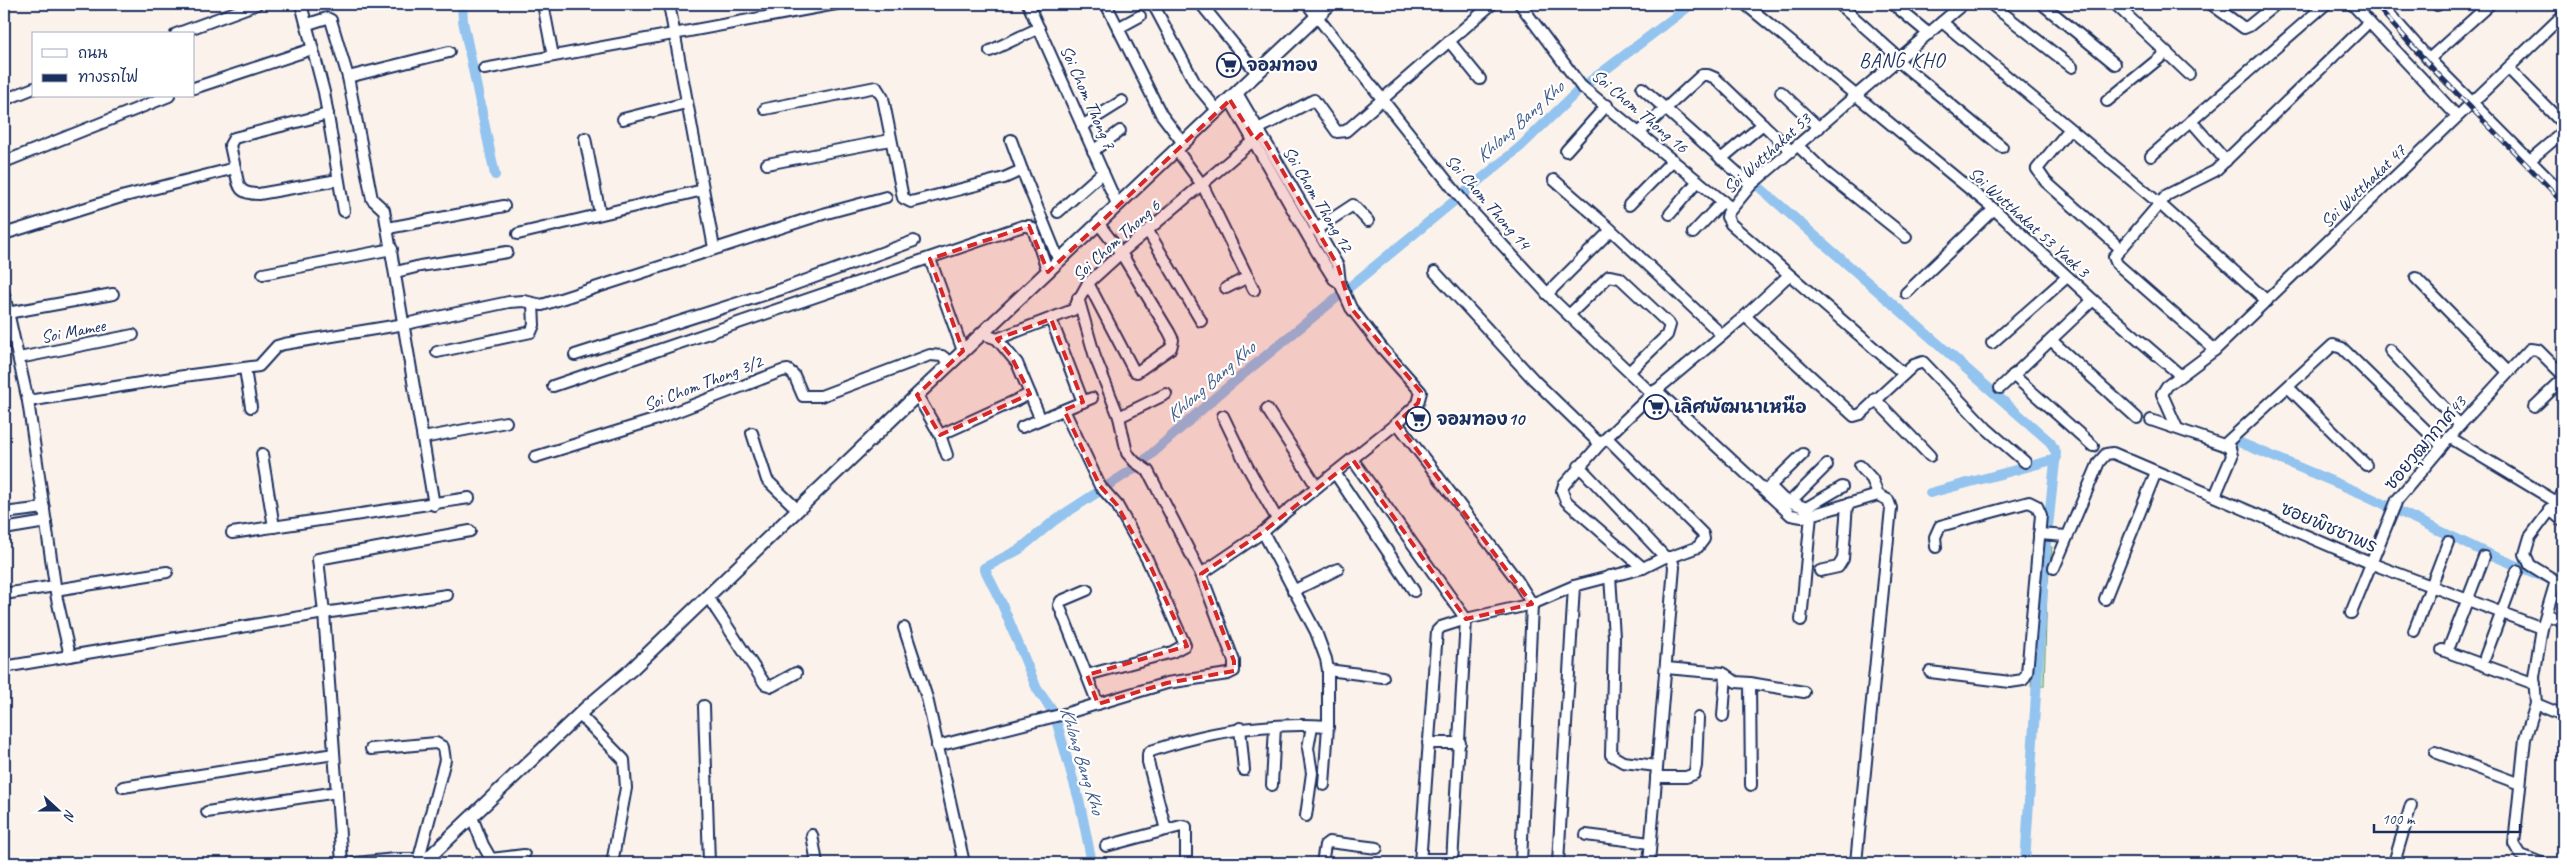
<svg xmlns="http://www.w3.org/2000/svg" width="2567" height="867" font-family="Caveat,'Playpen Sans Thai',sans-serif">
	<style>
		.green { fill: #b8edae; stroke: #6a8e86 }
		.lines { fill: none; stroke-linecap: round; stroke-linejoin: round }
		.canal { stroke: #93c3ef; stroke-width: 10 }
		.minor-casing { stroke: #1b2f5e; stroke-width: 14 }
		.major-casing { stroke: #1b2f5e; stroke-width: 16 }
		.minor { stroke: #fff; stroke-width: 10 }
		.major { stroke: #fff; stroke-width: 12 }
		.rail-casing { stroke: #1b2f5e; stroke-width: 5 }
		.rail { stroke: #fff; stroke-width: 3; stroke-dasharray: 9; stroke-linecap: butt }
		.marked { fill: #d62828; fill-opacity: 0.2; stroke: #d62828; stroke-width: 4; stroke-dasharray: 10 6; stroke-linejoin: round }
		.labels { text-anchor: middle; stroke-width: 4.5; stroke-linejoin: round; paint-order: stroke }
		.poi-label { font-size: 18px; font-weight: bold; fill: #1b2f5e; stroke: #fff; text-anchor: start }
		.street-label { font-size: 18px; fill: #1b2f5e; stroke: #fff }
		.water-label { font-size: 19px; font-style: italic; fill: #3f5b8a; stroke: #fff }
		.quarter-label { font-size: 20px; letter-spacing: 1px; fill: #1b2f5e; stroke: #fff }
	</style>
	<rect width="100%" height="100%" fill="#fbf3eb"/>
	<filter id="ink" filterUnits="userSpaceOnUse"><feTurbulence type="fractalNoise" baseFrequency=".02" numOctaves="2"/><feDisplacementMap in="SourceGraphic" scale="10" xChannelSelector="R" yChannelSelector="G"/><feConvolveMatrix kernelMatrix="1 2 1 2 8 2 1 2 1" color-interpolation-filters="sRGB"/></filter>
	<g filter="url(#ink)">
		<path class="green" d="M2041 546 2052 547 2047 591 2044 686 2031 687Z"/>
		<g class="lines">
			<g class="canal">
				<path d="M462 4 463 21 495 175"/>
				<path d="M1758 186 2050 442 2056 453 2048 527"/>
				<path d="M2241 443 2365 495 2482 551 2563 585"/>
				<path d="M1930 493 2056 459"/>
				<path d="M1092 863 1080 804 1054 713 1037 689 1002 604 984 568 1020 549 1055 520 1138 466 1218 395 1520 147 1580 89 1692 4"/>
				<path d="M2025 863 2046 542"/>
			</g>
			<defs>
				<g id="minor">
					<path d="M301 4 324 92 344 211"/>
					<path d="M543 4 553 56"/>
					<path d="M669 4 714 248"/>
					<path d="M1028 4 1117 204"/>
					<path d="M1106 4 1161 114 1183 143"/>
					<path d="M1153 4 1195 83 1218 111"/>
					<path d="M1201 4 1258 74"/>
					<path d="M1307 4 1466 205 1554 301 1652 394"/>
					<path d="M1520 4 1581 86 1731 208"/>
					<path d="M1745 4 1994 209 2093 300 2180 375"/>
					<path d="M1839 4 1899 58"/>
					<path d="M1893 4 1929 34"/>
					<path d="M1991 4 2072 67"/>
					<path d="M2042 4 2115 64"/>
					<path d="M2115 4 2189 74"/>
					<path d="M2211 4 2244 28 2249 26 2276 4"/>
					<path d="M2352 4 2457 116"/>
					<path d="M2437 5 2439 4"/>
					<path d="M2386 10 2429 59 2563 194"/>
					<path d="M1942 22 2160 204 2267 301"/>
					<path d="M308 24 327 18 331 20 348 77 372 199 384 210 434 505"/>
					<path d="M1118 28 1140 16"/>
					<path d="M176 34 257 4"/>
					<path d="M1449 41 1480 79"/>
					<path d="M990 51 1039 28"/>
					<path d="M2429 59 2490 4"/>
					<path d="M1897 60 2002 147"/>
					<path d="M2508 68 2563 124"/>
					<path d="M484 69 836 4"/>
					<path d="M348 77 449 52"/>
					<path d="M194 88 312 49"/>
					<path d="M1642 88 1751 185"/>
					<path d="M1781 92 1819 128"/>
					<path d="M4 100 34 88"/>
					<path d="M1230 100 1317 252 1334 279 1340 283"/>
					<path d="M2107 101 2167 52"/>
					<path d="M765 109 876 87 883 98 903 198 911 202 1004 178 1022 170 1059 261"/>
					<path d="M623 119 686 103"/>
					<path d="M2191 121 2226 161"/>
					<path d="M1082 126 1122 101"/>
					<path d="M1258 129 1314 100 1337 132 1346 131 1492 4"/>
					<path d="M2069 130 2037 169 2046 182 2120 248"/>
					<path d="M1639 133 1702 75H1708L1715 78 1791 151"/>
					<path d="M585 138 600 214"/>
					<path d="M1011 140 1022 170"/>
					<path d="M1798 146 1826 173 1906 237"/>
					<path d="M1176 149 1203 186 1254 290"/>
					<path d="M1093 151 1120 131"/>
					<path d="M1566 151 1607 105"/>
					<path d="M2151 156 2326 4"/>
					<path d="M1721 159 1763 124"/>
					<path d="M2530 160 2563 132"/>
					<path d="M4 162 169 96"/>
					<path d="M767 164 890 140"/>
					<path d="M235 168C239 186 237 194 259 194L338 180"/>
					<path d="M1554 180 1607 226 1722 335"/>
					<path d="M1629 205 1673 160"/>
					<path d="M1058 212 1103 172"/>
					<path d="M1670 214 1698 181"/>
					<path d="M388 228 504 206"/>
					<path d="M1315 230 1353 205 1368 221"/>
					<path d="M1148 231 1201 321"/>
					<path d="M1693 233 1723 201"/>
					<path d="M4 234 121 197 235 168 230 145 234 138 328 114"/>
					<path d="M518 234 703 190"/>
					<path d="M930 259 963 351"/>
					<path d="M396 272 420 266 507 252"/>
					<path d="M1435 272 1534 380 1600 444"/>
					<path d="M263 274 392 249"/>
					<path d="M2416 278 2508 372"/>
					<path d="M1088 283 1134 371 1137 372 1171 348 1173 340 1169 332 1121 253 1098 223"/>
					<path d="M1226 288 1248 277"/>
					<path d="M1906 293 1994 209"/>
					<path d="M4 294 28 401 57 599 70 656"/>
					<path d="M1547 294 1611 230"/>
					<path d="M7 313 113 294"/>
					<path d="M1569 315 1609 276 1620 278 1670 325 1667 335 1630 371"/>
					<path d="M1745 316 1854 416 1861 414 1914 365 1923 362 1987 429 2025 462"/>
					<path d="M1051 319 1083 402"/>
					<path d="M983 334 997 339 1073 310 1088 283 1121 253 1261 134"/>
					<path d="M997 339 1017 363 1038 413"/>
					<path d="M2052 341 2137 418"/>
					<path d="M1992 343 2067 277"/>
					<path d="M2215 350 2117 264 2114 257 2167 195 2215 171 2369 22"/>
					<path d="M2390 350 2460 425"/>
					<path d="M437 352 531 332 534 325 533 304"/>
					<path d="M575 355 782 289 914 241"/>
					<path d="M19 358 133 335"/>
					<path d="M245 369 251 407"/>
					<path d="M1904 374 1731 224 1727 217 1728 213 1751 185 1963 4"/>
					<path d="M2013 375 2093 446"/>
					<path d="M553 386 1023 226H1029L1033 229 1048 272"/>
					<path d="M2288 387 2366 465"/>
					<path d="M2000 388 2093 300"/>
					<path d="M1656 390 1791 515 1802 517 1811 515 1878 495 1888 500 1891 508 1856 863"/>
					<path d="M917 395 940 435 947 455"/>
					<path d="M1875 399 1930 456"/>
					<path d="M28 401 184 376 259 366 277 346 284 344 405 324 509 302 524 301 542 305 823 214 886 197"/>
					<path d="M2534 407 2563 379"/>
					<path d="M1267 409 1317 487"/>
					<path d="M1064 410 1100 486 1117 505 1148 561 1185 645 1172 652 1087 675"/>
					<path d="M1223 416 1247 466 1277 519"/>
					<path d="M1119 417 1166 394"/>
					<path d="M2151 420 2224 445"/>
					<path d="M1397 423 1517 580 1532 604 1521 863"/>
					<path d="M1022 427 1092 398"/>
					<path d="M2177 428 2162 394 2167 386 2215 350 2563 15"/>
					<path d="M752 433 767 480 798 510"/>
					<path d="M940 435 1030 394"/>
					<path d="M2449 437 2555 501"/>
					<path d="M423 438 506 422"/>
					<path d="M262 454 274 527"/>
					<path d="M535 457 654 420 782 371 788 370 794 375 803 396H821L930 355 942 356 951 363"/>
					<path d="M1353 460 1466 619 1452 863"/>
					<path d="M1579 466 1665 557"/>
					<path d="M1860 466 1872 479 1878 495"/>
					<path d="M1335 473 1414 591"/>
					<path d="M1770 486 1803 454"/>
					<path d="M1774 490 1783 499 1806 508 1842 487"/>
					<path d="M2215 496 2232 456 2230 448 2224 445 2333 345 2342 348 2442 446"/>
					<path d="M1792 500 1827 465"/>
					<path d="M2549 509 2563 521"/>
					<path d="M4 513 44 508"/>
					<path d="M4 529 46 522"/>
					<path d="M232 533 469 498"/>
					<path d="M2039 534 2067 536"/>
					<path d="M1643 568 1566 501 1562 491 1564 485 1600 444 1652 394 1745 316 1789 275"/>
					<path d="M2054 568 2099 462 2106 454 2113 453 2370 563 2542 628"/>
					<path d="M1820 571 1838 567 1843 559 1847 504"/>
					<path d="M1201 574 1263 532 1287 511 1397 423 1418 403 1421 392 1382 348 1351 308 1340 283 1338 266 1237 93"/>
					<path d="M1610 576 1614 637 1611 755 1623 762 1657 766"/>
					<path d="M55 590 167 572"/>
					<path d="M1087 590 1061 601 1059 605 1098 704"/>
					<path d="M1293 591 1338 569"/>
					<path d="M4 594 55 586"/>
					<path d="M708 597 765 684 772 686 796 673"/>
					<path d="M2105 599 2156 472"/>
					<path d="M2351 613 2397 500 2460 425 2530 349 2538 350 2563 375"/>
					<path d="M2548 615 2563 621"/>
					<path d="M1801 620 1811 515"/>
					<path d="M904 628 927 698 964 863"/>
					<path d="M2414 631 2448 542"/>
					<path d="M2450 645 2484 557"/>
					<path d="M2442 650 2535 684"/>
					<path d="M2485 657 2517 571"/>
					<path d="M4 667 324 613 447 595"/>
					<path d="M1666 668 1723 673 1736 682 1750 683 1751 785"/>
					<path d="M1328 670 1383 677"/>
					<path d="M1930 672 2010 682 2023 680 2027 673 2041 515 2037 506 2029 502 1940 526 1935 537 1936 547"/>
					<path d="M1750 683 1804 692"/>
					<path d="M2536 704 2563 715"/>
					<path d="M704 706 709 863"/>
					<path d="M580 715 624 760 626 788 612 863"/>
					<path d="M1723 716 1726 675"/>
					<path d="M1240 728 1244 770"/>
					<path d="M1428 743H1460"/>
					<path d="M937 746 1064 714 1167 683 1228 674 1234 671V661L1201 574 1148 471 1135 462 1127 453 1119 417 1095 357 1078 298"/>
					<path d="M371 749 436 743 443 747 445 760 419 858"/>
					<path d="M2435 752 2520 784"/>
					<path d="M1656 777H1686L1694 774 1696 766 1698 718"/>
					<path d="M1272 785 1275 726"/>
					<path d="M1324 785 1328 726"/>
					<path d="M123 787 334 754"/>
					<path d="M207 812 337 792"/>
					<path d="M1306 816 1312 773 1308 748 1312 726"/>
					<path d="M472 817 483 845 491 859 524 855"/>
					<path d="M1166 830 1148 762V754L1151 751C1209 731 1266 722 1328 726V670L1326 659 1316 632 1263 532"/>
					<path d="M812 835 817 863"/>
					<path d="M1586 835 1650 843"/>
					<path d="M1106 846 1181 826 1186 827V863"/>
					<path d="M1421 859H1452"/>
					<path d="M342 863 324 613 318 559 470 531"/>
					<path d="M356 863 395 859H423"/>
					<path d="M1322 863 1325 845 1329 842 1377 848"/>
					<path d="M1420 863 1437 631 1441 627 1466 619 1532 604 1574 586 1643 568 1665 557H1671L1698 547 1704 539 1703 534 1608 439"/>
					<path d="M1558 863 1574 586"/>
					<path d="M1649 863 1674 567 1671 557"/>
					<path d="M2394 863 2411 805"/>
					<path d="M2541 863 2521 855 2514 844 2525 739 2536 704 2534 677 2542 628 2556 581 2530 565 2525 554 2530 537 2563 493"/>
				</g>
				<path id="major" d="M423 863 587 707 632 669 917 395 1330 4"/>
			</defs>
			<use href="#minor" class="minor-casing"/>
			<use href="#major" class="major-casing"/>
			<use href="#minor" class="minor"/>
			<use href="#major" class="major"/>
			<defs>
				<path id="rail" d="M2375 4 2434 70 2563 202"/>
			</defs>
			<use href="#rail" class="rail-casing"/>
			<use href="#rail" class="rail"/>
		</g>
	</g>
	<path class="marked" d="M1230 100 1255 140 1261 134 1338 266 1351 308 1421 392 1418 403 1397 423 1532 604 1466 619 1353 460 1263 532 1201 574 1234 661V671L1167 683 1098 704 1087 675 1187 646 1148 561 1117 505 1100 486 1064 410 1083 402 1051 319 997 339 1011 356 1030 394 940 435 917 395 963 351 930 259 1029 226 1048 272Z"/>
	<defs>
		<symbol id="supermarket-ring" viewBox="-11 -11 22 22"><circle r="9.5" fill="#fff" stroke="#1b2f5e" stroke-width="1.5"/><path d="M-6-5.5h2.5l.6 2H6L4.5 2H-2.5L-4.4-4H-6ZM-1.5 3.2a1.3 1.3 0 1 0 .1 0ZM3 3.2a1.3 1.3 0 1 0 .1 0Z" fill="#1b2f5e"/></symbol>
	</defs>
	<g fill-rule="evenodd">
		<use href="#supermarket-ring" x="1215" y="51" width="28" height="28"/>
		<use href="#supermarket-ring" x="1642" y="393" width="28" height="28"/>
		<use href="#supermarket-ring" x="1404" y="405" width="28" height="28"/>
	</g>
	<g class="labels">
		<g class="poi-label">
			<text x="1246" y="71">จอมทอง</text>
			<text x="1674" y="413">เลิศพัฒนาเหนือ</text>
			<text x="1436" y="425">จอมทอง10</text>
		</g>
		<g class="street-label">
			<text transform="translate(1088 97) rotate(66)" y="6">Soi Chom Thong 7</text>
			<text transform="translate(1640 111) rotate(40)" y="6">Soi Chom Thong 16</text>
			<text transform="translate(1767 153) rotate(-42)" y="6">Soi Wutthakat 53</text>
			<text transform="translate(2363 186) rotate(-44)" y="6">Soi Wutthakat 47</text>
			<text transform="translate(1318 199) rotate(59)" y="6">Soi Chom Thong 12</text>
			<text transform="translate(1488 202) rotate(49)" y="6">Soi Chom Thong 14</text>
			<text transform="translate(2029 222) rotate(42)" y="6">Soi Wutthakat 53 Yaek 3</text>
			<text transform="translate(1116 240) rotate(-42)" y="6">Soi Chom Thong 6</text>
			<text transform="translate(73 331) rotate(-11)" y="6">Soi Mamee</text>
			<text transform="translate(703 383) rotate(-21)" y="6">Soi Chom Thong 3/2</text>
			<text transform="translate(2425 443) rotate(-50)" y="6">ซอยวุฒากาศ43</text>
			<text transform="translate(2329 527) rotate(23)" y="6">ซอยพิชชาพร</text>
		</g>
		<g class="water-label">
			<text transform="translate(1519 121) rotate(-42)" y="7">Khlong Bang Kho</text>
			<text transform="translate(1210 381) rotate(-41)" y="7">Khlong Bang Kho</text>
			<text transform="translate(1083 760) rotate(73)" y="7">Khlong Bang Kho</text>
		</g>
		<g class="quarter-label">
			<text x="1902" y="67">BANG KHO</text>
		</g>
	</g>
	<rect width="2567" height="867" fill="none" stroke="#fff" stroke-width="20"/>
	<rect x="10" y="10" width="2547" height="847" fill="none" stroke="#1b2f5e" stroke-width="2" filter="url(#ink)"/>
	<rect x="32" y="32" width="162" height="65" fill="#ffffff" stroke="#a4acbf"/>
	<rect x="42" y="49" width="25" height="8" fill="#ffffff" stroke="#a4acbf"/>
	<text x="78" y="58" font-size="15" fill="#1b2f5e">ถนน</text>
	<rect x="42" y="74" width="25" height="8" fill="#1b2f5e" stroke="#a4acbf"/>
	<text x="78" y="82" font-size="15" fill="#1b2f5e">ทางรถไฟ</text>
	<g transform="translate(58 810) rotate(111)" stroke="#ffffff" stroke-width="4" paint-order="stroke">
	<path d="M0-4L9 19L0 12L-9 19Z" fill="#1b2f5e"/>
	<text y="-8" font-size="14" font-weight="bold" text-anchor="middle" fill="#1b2f5e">N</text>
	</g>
	<path d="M2374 824v8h146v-8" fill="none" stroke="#1b2f5e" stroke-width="2.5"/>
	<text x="2382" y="824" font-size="15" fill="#1b2f5e" stroke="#ffffff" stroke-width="4" paint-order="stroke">100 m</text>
</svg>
